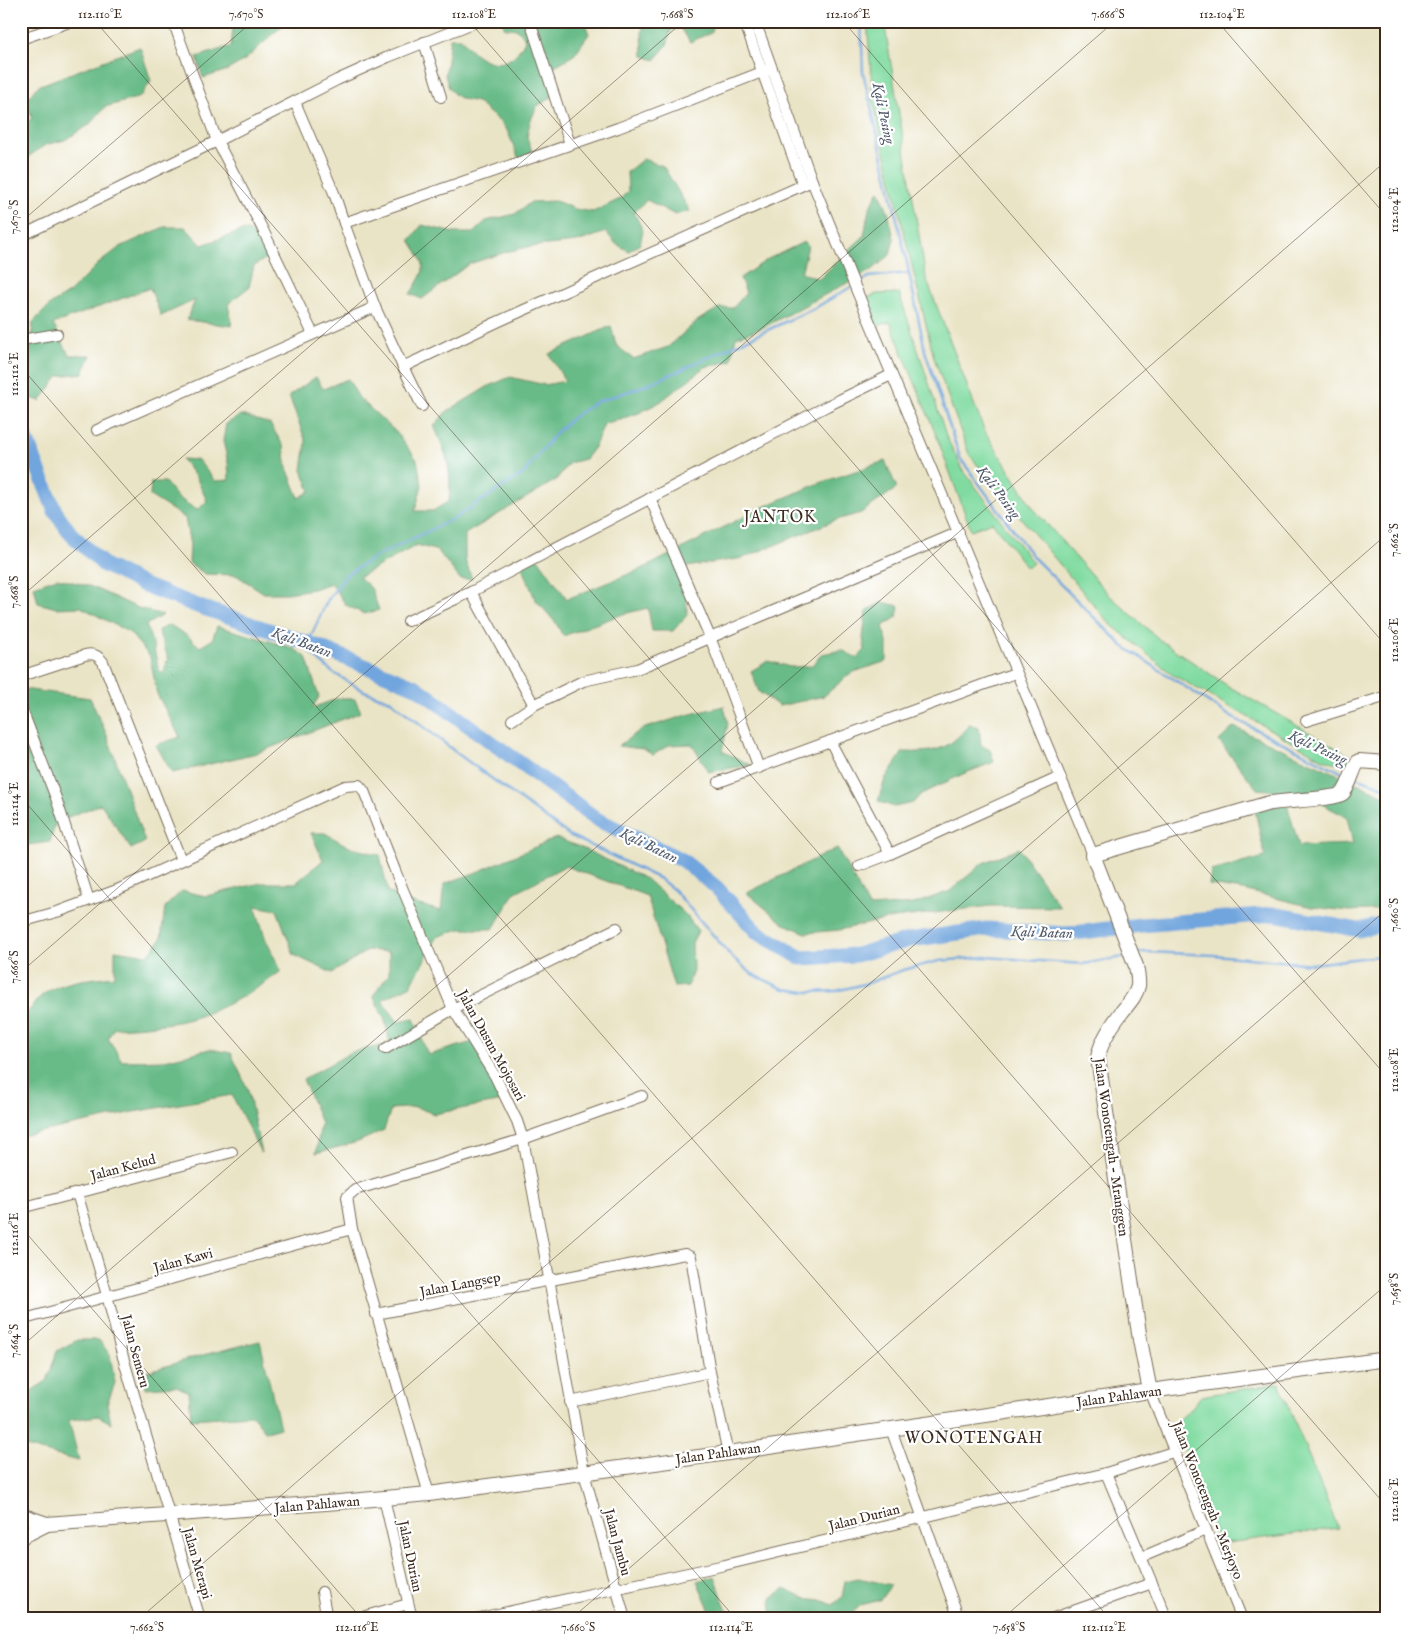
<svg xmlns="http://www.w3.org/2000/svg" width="1408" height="1640" font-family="'IM FELL English',serif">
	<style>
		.green { fill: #81dba1; stroke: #5e8260 }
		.forest { fill: #68bb87; stroke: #527252 }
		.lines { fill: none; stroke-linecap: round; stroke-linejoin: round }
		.stream { stroke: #71a5dd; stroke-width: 2.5 }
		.river { stroke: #71a5dd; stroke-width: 15 }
		.street-casing { stroke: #786b59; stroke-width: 12 }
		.secondary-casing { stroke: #786b59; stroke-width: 16 }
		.street { stroke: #fff; stroke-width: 10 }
		.secondary { stroke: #fff; stroke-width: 14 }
		.ticks { fill: none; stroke: #3b2a1e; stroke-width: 1; stroke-opacity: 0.45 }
		.labels { text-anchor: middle; stroke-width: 4.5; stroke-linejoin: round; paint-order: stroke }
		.street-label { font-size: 14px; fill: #3b2a1e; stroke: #fff }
		.water-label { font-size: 15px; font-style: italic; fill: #515b6a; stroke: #fff }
		.quarter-label { font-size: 16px; letter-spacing: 1px; fill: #3b2a1e; stroke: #fff }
		.neatline { fill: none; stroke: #3b2a1e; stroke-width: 2 }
		.ticks-label { font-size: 12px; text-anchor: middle; fill: #3b2a1e }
	</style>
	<rect width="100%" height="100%" fill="#fff"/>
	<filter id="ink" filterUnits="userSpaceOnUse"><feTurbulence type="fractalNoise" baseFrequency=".02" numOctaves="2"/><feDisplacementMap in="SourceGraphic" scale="10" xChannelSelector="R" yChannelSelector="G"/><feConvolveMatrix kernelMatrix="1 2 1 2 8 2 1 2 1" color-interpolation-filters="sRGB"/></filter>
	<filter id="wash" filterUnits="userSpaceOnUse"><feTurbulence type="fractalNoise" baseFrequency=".0096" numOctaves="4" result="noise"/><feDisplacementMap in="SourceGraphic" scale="20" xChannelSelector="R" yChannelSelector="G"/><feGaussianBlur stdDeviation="1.12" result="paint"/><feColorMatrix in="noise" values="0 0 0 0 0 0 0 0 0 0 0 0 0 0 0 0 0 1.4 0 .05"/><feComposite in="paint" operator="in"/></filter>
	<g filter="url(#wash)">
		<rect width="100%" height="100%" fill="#eae4c6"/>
		<g class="green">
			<path d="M867 21H884L926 278 984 430 1033 508 1109 595 1160 640 1228 686 1352 757V765H1341L1321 758 1173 675 1109 623 989 480 969 454 934 358 895 195 873 100Z"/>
			<path d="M899 293 947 438 963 470 1033 563 1027 568 992 522 971 530 935 432 890 322 877 326 866 298 877 294Z"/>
			<path d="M1279 1383 1338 1528 1219 1544 1174 1424 1190 1410 1201 1396Z"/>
		</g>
		<g class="forest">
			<path d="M234 21H287L246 59 228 70 203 78 197 57 231 46Z"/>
			<path d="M502 21H584L589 34 574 55 546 71 554 96 537 106 530 122 527 137 534 157 520 162 508 132 500 122 477 102 462 99 455 95 449 88 445 75 450 38H461C479 64 509 76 525 40 521 29 516 28 505 28Z"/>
			<path d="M645 21H712V32L690 42 681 28 671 30 667 45 655 60 643 56 642 31Z"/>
			<path d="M140 47 151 81 140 97 105 107 89 125 65 140 45 145 21 162V132L32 117 26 100 38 86Z"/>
			<path d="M643 159 663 166 690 211 675 215 647 200 634 212 643 231 640 244 629 251 616 244 606 232 577 242 528 247 506 252 469 264 422 299 410 294C428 266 427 267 410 240L422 225 454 233H473L486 221 515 214 531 202 556 201 575 209 593 212 620 199 628 191 627 172Z"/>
			<path d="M879 190 888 211 894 239 890 255 872 270 762 328 736 337 731 361 705 367 660 402 639 413 604 424 595 446 585 459 569 463 556 480 465 534V560L472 579H460L438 551 417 545 359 577 371 588 379 610 364 614 346 605 331 583 313 589 288 593H264L236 575 205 574 189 563 190 545 185 518 150 496 151 482H165L177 497 197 510 207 501 197 479 182 459 198 460 215 481 229 480 228 462 223 441 226 424 241 415 270 424 284 447 287 468 299 498 310 491 302 470 306 442 289 396 316 377 323 389 348 379 359 398 396 432 417 460 422 485 415 511H433L449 501C452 469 447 455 434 426L446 412 487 387 510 377 545 385 565 381 549 354 611 326 616 345 633 359 668 347 697 321 719 308H733L746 293 740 278 768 259 804 242 808 246 801 273 819 279 864 236 869 209Z"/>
			<path d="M164 227H185L202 245 245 230 264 238 268 257 254 266 249 287 228 304 232 326 187 320 195 300 161 316 150 288 53 324 69 355H91L83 373 59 376 40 401 25 396 21 393V352L31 348 33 322 50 305 70 292 98 264 120 247Z"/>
			<path d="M885 461 897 488 861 513 836 520 743 558 686 567 687 615 673 631H652L648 608 623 614 563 636 556 623 535 599 522 566 538 558 567 599 646 567 761 508 817 484Z"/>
			<path d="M57 578 92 587 138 608 163 615 146 625 153 645 159 671 164 672 168 658 158 630 170 625 186 635 200 647 212 640 217 626 293 648 306 657 319 697 312 708 339 698 355 699 361 712 257 753 172 773 156 745 180 737 157 694 150 657 130 633 81 607 56 608 38 603 34 586Z"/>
			<path d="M882 602 899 606 897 617 883 626 887 642V661L851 673 824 696 779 706 759 692 751 671 768 661 790 667 811 666 822 654 842 650 857 658 865 650 863 638 866 611Z"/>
			<path d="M23 689 90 698 106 733 145 842 131 849 101 804 56 822 50 842 21 846Z"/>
			<path d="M724 706 728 724 722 751 751 765 709 772 692 744 669 745 653 755 643 749 618 746 642 729 687 715Z"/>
			<path d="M969 724 979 727 981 745 990 750 994 762 963 774 921 794 913 803 894 807 878 801 885 779 903 752C935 753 950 750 969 724Z"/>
			<path d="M1234 727 1387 797V909L1349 911 1312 907 1243 890 1209 885 1211 871 1265 857 1255 810 1287 804 1299 846 1353 844 1347 817 1300 793 1257 789 1219 741Z"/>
			<path d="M311 833H325L349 847 380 855 388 892 416 904 441 911 444 884 477 872 556 838 580 847 646 879 686 915 698 931 692 943 693 970 688 986 674 987 647 896 565 866 514 893 493 929H460L437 937 411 985 382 1000 398 1022 414 1019 428 1055 473 1042 502 1101 434 1114 416 1107 391 1109 384 1130 358 1142 316 1153 321 1123 303 1079 352 1052 390 1044 385 1020 373 996 389 974V952L368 950 332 973 294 955 277 910 255 906 266 940 281 971C252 994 208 1018 171 1023 152 1026 133 1027 114 1028L108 1038 122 1061 165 1060 210 1049 231 1053 248 1090 261 1153 232 1095 139 1111 21 1136V1017C30 1013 33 1003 40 997 61 980 89 979 115 976V950L148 955 161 939 165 907 182 891 206 896 261 883H296L323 860Z"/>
			<path d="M837 848 869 907 914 904 950 891 983 863 1019 848 1060 907 990 906 894 918 839 930 806 933 784 924 747 893Z"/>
			<path d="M77 1340H99L110 1355 115 1383 107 1404 111 1423 98 1416 69 1420 79 1461 21 1446V1397L47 1381 57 1351Z"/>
			<path d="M260 1341 280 1428 266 1432 252 1415 191 1419 189 1392 176 1386 146 1388 143 1373 199 1356Z"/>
			<path d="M715 1576 726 1609 737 1616 738 1619H711L708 1606 697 1581Z"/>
			<path d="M858 1578 891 1585 880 1600 861 1605 850 1615V1619H774L772 1615 771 1598 784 1589 804 1598 821 1600 833 1605 842 1597 845 1581Z"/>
		</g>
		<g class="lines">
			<g class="stream">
				<path d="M861 21 863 72 906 258 925 351 960 458 1034 558 1123 646 1233 718 1337 770 1348 774"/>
				<path d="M856 285 869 277 909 273"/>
				<path d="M851 287 815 308 681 370 641 387 596 402 572 418 555 434 523 474 453 519 379 555 347 574 327 601 308 643 310 652 332 672 364 691 391 701 458 754 569 835 660 879 674 890 732 957 752 974 784 989 807 992 836 991 868 983 903 970 939 961 986 957 1083 964 1124 957"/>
				<path d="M1356 777 1387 788"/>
				<path d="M1139 953 1146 952 1214 955 1312 964 1387 955"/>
			</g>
			<path class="river" d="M21 426 55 511 71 534 104 565 146 586 200 607 314 645 416 687 598 820 682 860 716 887 757 932 801 958 856 955 909 940 987 929 1066 934 1141 925 1273 914 1359 930 1387 923"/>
		</g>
	</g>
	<g filter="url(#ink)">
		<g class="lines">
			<defs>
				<g id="street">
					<path d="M173 21 217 141 262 228 313 334"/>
					<path d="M530 21 570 144"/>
					<path d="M744 21 803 185"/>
					<path d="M755 21 812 181 856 289 1093 855"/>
					<path d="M21 39 72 21"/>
					<path d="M424 42 441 97"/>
					<path d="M772 68 618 128 344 223 375 307 403 367 495 323 812 181"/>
					<path d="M295 102 334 193 344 223"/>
					<path d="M21 236 217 141 337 80 388 57 478 21"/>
					<path d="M21 340 57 334"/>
					<path d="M403 367 422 406"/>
					<path d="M97 430 375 307"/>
					<path d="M650 498 710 637 759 768"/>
					<path d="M471 592 534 705"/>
					<path d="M408 621 471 592 827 406 891 375"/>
					<path d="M21 676 85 655C93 653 98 655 103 662L181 860"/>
					<path d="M21 707 56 798 89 900"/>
					<path d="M512 720 534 705 583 681 637 669 959 532"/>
					<path d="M1306 721 1387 696"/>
					<path d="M830 741 890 854 1060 777"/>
					<path d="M719 782 1015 673"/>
					<path d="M859 866 890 854"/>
					<path d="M21 922 60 911 117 890 345 786 359 785 364 791 396 873 453 1009 495 1076 517 1121 523 1139 543 1245 584 1473 625 1619"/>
					<path d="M385 1049 453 1009 617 928"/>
					<path d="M77 1193 107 1295 120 1347 200 1619"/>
					<path d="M21 1208 232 1152"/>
					<path d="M376 1314 685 1254 691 1257 710 1372 728 1453"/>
					<path d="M21 1320 352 1229"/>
					<path d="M1150 1391 1242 1619"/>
					<path d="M570 1402 710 1372"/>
					<path d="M891 1429 959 1619"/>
					<path d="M1106 1473 1173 1452"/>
					<path d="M429 1494 352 1229 347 1197 355 1190 523 1139 642 1096"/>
					<path d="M384 1498 412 1619"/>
					<path d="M1142 1557 1206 1530"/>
					<path d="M322 1592 327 1619"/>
					<path d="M355 1619 408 1604"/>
					<path d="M475 1619 725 1565 1106 1473 1167 1619"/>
					<path d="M1051 1619 1152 1583"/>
				</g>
				<g id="secondary">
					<path d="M1150 1391 1140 1340 1098 1058C1100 1042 1112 1025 1121 1013 1128 1004 1136 996 1138 986 1139 979 1137 973 1136 966L1093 855 1266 804C1280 800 1336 800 1343 793 1349 786 1352 773 1356 765L1359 761 1387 763"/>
					<path d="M21 1515 47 1524 60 1523 339 1502 429 1494 728 1453 1150 1391 1387 1359"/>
					<path d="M21 1537 47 1524"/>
				</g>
			</defs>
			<use href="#street" class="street-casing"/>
			<use href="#secondary" class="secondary-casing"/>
			<use href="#street" class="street"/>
			<use href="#secondary" class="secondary"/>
		</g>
	</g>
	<path class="ticks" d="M95 21 1387 1507M469 21 1387 1077M843 21 1387 647M1217 21 1387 217M21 222 253 21M21 367 1110 1619M21 597 684 21M21 797 736 1619M21 972 1115 21M21 1227 362 1619M21 1347 1387 160M139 1619 1387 534M571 1619 1387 909M1002 1619 1387 1284"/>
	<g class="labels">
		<g class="street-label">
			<text transform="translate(492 1045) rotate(61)" y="5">Jalan Dusun Mojosari</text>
			<text transform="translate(1112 1147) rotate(82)" y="5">Jalan Wonotengah - Mranggen</text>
			<text transform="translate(123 1167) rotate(-15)" y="5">Jalan Kelud</text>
			<text transform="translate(183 1260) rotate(-15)" y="5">Jalan Kawi</text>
			<text transform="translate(460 1284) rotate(-11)" y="5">Jalan Langsep</text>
			<text transform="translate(136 1351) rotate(75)" y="5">Jalan Semeru</text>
			<text transform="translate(1119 1396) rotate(-8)" y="5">Jalan Pahlawan</text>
			<text transform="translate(718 1453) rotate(-8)" y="5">Jalan Pahlawan</text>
			<text transform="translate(1208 1500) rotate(68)" y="5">Jalan Wonotengah - Merjoyo</text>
			<text transform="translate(317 1504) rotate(-5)" y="5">Jalan Pahlawan</text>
			<text transform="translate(864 1517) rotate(-14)" y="5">Jalan Durian</text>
			<text transform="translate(618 1542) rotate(75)" y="5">Jalan Jambu</text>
			<text transform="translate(411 1556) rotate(78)" y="5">Jalan Durian</text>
			<text transform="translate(198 1563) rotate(74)" y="5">Jalan Merapi</text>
		</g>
		<g class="water-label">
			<text transform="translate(884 113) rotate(78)" y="5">Kali Pesing</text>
			<text transform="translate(999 492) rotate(53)" y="5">Kali Pesing</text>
			<text transform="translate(302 642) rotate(20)" y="5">Kali Batan</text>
			<text transform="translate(1318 747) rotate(25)" y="5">Kali Pesing</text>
			<text transform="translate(649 845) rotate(26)" y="5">Kali Batan</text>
			<text transform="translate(1042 932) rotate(2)" y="5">Kali Batan</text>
		</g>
		<g class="quarter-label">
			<text x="780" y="522">JANTOK</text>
			<text x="974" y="1443">WONOTENGAH</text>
		</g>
	</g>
	<rect width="1408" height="1640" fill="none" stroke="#fff" stroke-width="55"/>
	<rect x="28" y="28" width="1352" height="1584" class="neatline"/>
	<g class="ticks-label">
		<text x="100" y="18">112.110°E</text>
		<text x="246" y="18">7.670°S</text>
		<text x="474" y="18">112.108°E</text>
		<text x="677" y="18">7.668°S</text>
		<text x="848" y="18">112.106°E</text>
		<text x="1108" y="18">7.666°S</text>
		<text x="1222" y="18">112.104°E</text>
		<text transform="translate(1394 210) rotate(-90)" y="4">112.104°E</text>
		<text transform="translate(14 217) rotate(-90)" y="4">7.670°S</text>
		<text transform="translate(14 374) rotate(-90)" y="4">112.112°E</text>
		<text transform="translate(1394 540) rotate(-90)" y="4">7.662°S</text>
		<text transform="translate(14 592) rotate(-90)" y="4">7.668°S</text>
		<text transform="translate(1394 640) rotate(-90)" y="4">112.106°E</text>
		<text transform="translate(14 804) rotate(-90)" y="4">112.114°E</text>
		<text transform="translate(1394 915) rotate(-90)" y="4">7.660°S</text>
		<text transform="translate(14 967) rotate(-90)" y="4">7.666°S</text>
		<text transform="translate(1394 1070) rotate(-90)" y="4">112.108°E</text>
		<text transform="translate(14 1234) rotate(-90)" y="4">112.116°E</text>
		<text transform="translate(1394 1289) rotate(-90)" y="4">7.658°S</text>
		<text transform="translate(14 1341) rotate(-90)" y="4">7.664°S</text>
		<text transform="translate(1394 1500) rotate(-90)" y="4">112.110°E</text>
		<text x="147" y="1631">7.662°S</text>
		<text x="357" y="1631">112.116°E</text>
		<text x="578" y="1631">7.660°S</text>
		<text x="731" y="1631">112.114°E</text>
		<text x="1009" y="1631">7.658°S</text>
		<text x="1104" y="1631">112.112°E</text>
	</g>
</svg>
